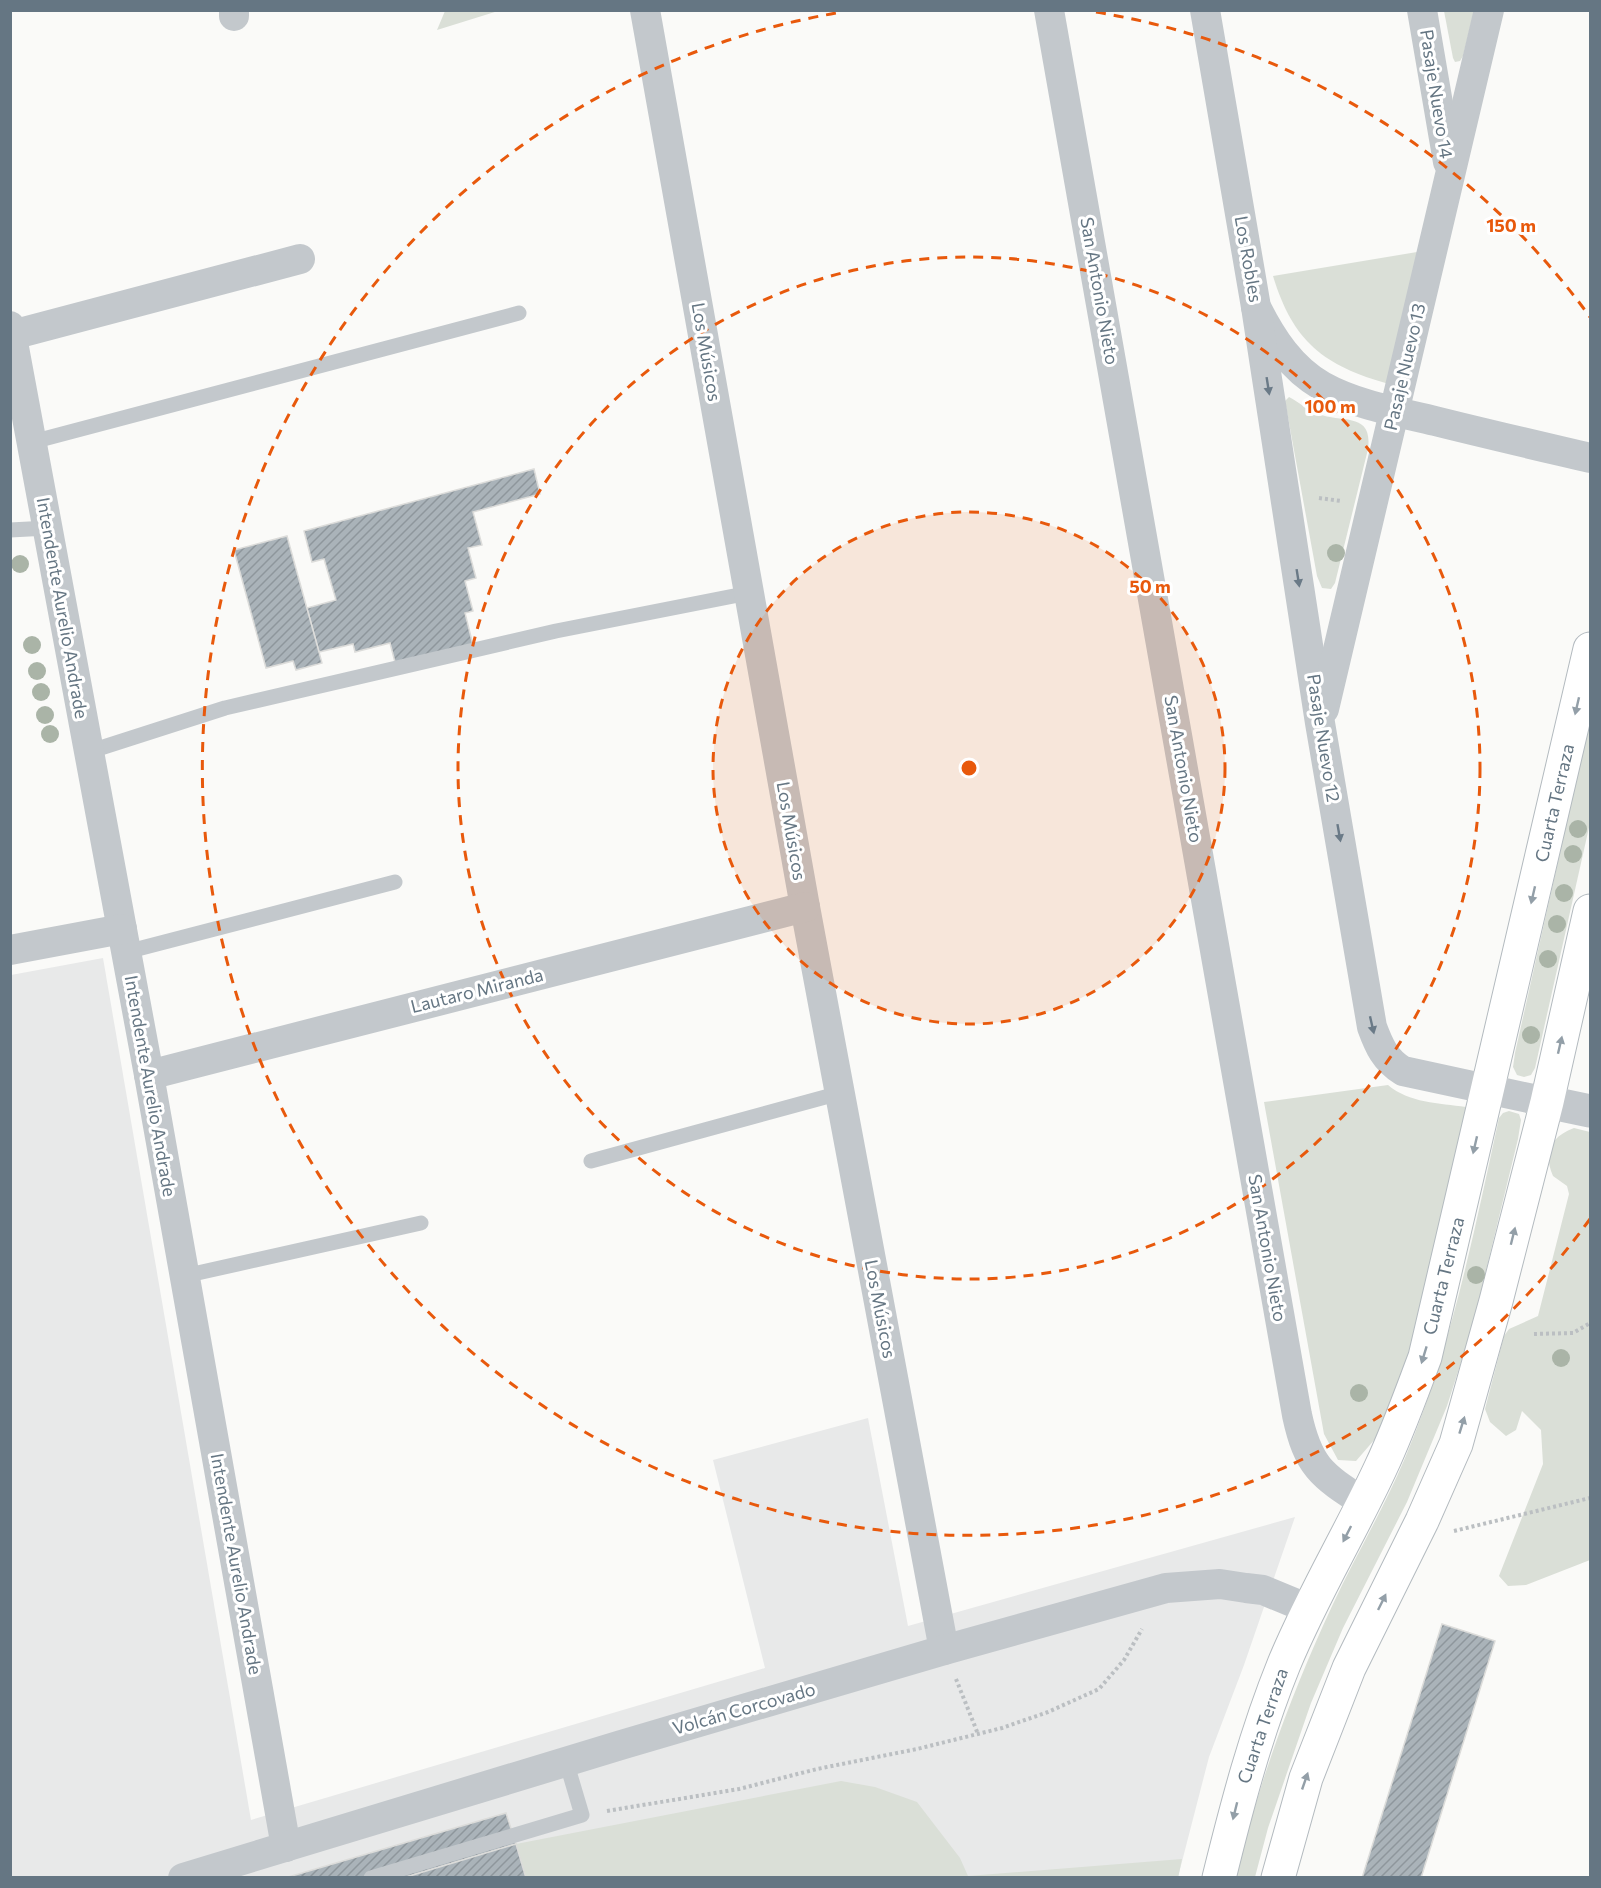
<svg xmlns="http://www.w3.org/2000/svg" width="1601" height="1888" font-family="Commissioner,sans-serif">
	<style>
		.built { fill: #e8e9e9 }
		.green { fill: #dadfd7 }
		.building { fill: url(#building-hatch); stroke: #dcdcda; stroke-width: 1.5 }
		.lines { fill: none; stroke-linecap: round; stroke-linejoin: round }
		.secondary-casing { stroke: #b3babf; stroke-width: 35 }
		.path { stroke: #bbbfc2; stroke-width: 4; stroke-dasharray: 3 3; stroke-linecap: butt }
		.service { stroke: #c3c8cc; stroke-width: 15 }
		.minor { stroke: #c3c8cc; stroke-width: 30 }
		.tertiary { stroke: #c3c8cc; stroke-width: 33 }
		.secondary { stroke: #fff; stroke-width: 33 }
		.tree { fill: #aab4a7 }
		.oneway { fill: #6a7a87 }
		.oneway2 { fill: #939fa8 }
		.ring { fill: none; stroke: #e8590c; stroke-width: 3; stroke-dasharray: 10 8 }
		.labels { text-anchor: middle; stroke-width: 6; stroke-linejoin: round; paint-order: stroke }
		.street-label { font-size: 18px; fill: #657683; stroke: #fff }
		.centre { fill: #e8590c; stroke: #fff; stroke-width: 3 }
		.ring-label { font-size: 18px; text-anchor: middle; font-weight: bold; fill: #e8590c; stroke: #fff; stroke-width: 6; stroke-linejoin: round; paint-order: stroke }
	</style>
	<defs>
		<pattern id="building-hatch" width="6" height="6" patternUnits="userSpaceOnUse" patternTransform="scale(1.5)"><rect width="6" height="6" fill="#aab3b9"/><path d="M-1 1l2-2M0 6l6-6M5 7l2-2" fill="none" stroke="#8e969c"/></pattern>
	</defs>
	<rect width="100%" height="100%" fill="#fafaf8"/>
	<path class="built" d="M103 958 251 1820 765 1668 713 1460 868 1418 908 1626 1295 1517 1244 1665 1209 1757 1178 1877 11 1878V975Z"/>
	<g class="green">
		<path d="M445 11V10L498 11 437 30Z"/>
		<path d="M1444 11H1474L1463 56 1460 61 1455 62 1453 58Z"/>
		<path d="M1423 251 1389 384C1324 366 1293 342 1273 276Z"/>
		<path d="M1289 397C1299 402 1307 410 1318 414 1343 423 1373 412 1368 449L1335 583 1331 589 1322 588 1317 576 1285 401Z"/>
		<path d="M1590 719V823L1535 1068 1531 1075 1524 1077 1517 1075 1513 1067 1515 1053Z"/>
		<path d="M1388 1085C1409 1103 1439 1103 1466 1107L1412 1343 1394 1398 1375 1439 1356 1461 1338 1460 1324 1434 1264 1102Z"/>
		<path d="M1509 1111 1519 1114 1521 1120 1518 1139 1472 1328 1447 1406 1407 1502 1343 1628 1311 1703 1268 1828 1255 1877 1236 1878C1258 1783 1292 1692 1333 1604 1356 1555 1384 1508 1405 1458 1451 1349 1474 1233 1499 1118L1503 1113Z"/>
		<path d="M1574 1128 1590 1132V1560L1526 1585 1508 1586 1499 1576 1543 1464 1541 1430 1522 1411 1516 1430 1506 1436 1490 1422 1485 1409 1504 1336 1509 1329 1538 1316 1569 1194 1567 1186 1553 1176C1543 1153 1550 1137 1574 1128Z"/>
		<path d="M841 1781 875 1787 917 1802 960 1858 968 1876 1182 1859 1178 1878H526L516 1844Z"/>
	</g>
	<g class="building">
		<path d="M534 469 540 494 473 512 482 545 468 548 476 578 465 581 473 611 465 613 473 645 396 666 390 643 355 652 353 644 319 652 307 608 336 600 324 559 312 562 304 531Z"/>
		<path d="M287 536 322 663 296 670 293 661 266 668 234 550Z"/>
		<path d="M1442 1624 1495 1641 1421 1878H1362Z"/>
		<path d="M506 1813 516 1844 403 1878H285Z"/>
		<path d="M516 1844 526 1878H403Z"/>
	</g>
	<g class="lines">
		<defs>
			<g id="secondary">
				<path d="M1219 1878C1237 1805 1256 1733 1284 1664 1312 1596 1350 1534 1381 1467 1398 1431 1411 1394 1425 1357L1590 649"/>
				<path d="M1278 1878 1306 1778 1349 1668 1422 1521 1456 1444 1496 1301 1547 1102 1590 911"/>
			</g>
		</defs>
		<use href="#secondary" class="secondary-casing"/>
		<g class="path">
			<path d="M1319 498 1341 501"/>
			<path d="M1534 1334 1573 1333 1590 1323"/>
			<path d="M1454 1531 1590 1498"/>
			<path d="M956 1679 978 1734"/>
			<path d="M607 1811 739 1789 817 1769 917 1749 1002 1728 1048 1712 1099 1689 1124 1660 1142 1629"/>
		</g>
		<g class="service">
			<path d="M32 442 519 313"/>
			<path d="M10 530 48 528"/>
			<path d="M88 752 225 708 556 631 749 593"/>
			<path d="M126 952 395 882"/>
			<path d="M591 1161 840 1093"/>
			<path d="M184 1276 421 1223"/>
			<path d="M371 1878 582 1815 566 1761"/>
		</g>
		<g class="minor">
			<path d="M234 10V16"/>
			<path d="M645 10 805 907 944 1650"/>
			<path d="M1049 10 1297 1415C1308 1466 1321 1475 1363 1502"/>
			<path d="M1205 10 1256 307C1272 339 1291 368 1322 386 1356 405 1398 412 1435 421 1487 434 1539 446 1590 458"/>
			<path d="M1422 10 1448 162"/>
			<path d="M1256 307 1320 723 1372 1027C1379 1046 1385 1060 1403 1071L1547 1102"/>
			<path d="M10 326 149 1075 286 1847"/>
			<path d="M12 335 300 259"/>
			<path d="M1324 709 1489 10"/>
			<path d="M10 950 122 929"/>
			<path d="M149 1075 805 907"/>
			<path d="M183 1878 621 1745 944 1650 1166 1588 1220 1584 1246 1588 1263 1590 1309 1609"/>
		</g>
		<path class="tertiary" d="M1547 1102 1590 1111"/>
		<use href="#secondary" class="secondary"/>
	</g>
	<g class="tree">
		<circle cx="1336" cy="553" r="9"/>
		<circle cx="20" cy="564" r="9"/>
		<circle cx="32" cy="645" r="9"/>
		<circle cx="37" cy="671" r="9"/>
		<circle cx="41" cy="692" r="9"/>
		<circle cx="45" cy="715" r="9"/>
		<circle cx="50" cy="734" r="9"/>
		<circle cx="1578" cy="829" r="9"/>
		<circle cx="1573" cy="854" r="9"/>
		<circle cx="1564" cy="893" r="9"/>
		<circle cx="1557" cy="924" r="9"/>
		<circle cx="1548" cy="959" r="9"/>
		<circle cx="1531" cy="1035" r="9"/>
		<circle cx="1476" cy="1275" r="9"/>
		<circle cx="1561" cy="1358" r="9"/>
		<circle cx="1359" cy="1393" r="9"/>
	</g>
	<defs><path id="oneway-solid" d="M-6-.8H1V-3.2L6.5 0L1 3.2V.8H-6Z" transform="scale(1.5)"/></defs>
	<g class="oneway">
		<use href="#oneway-solid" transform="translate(1268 386) rotate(81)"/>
		<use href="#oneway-solid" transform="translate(1298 578) rotate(81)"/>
		<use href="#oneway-solid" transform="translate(1339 833) rotate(80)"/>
		<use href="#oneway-solid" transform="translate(1372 1025) rotate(77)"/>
	</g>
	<g class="oneway2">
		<use href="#oneway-solid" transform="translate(1577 706) rotate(103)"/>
		<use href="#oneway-solid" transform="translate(1533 895) rotate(103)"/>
		<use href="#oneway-solid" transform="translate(1560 1045) rotate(-77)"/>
		<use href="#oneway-solid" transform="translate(1475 1145) rotate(103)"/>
		<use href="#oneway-solid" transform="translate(1513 1236) rotate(-76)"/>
		<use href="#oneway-solid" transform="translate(1424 1355) rotate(107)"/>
		<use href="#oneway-solid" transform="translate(1462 1425) rotate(-73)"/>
		<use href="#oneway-solid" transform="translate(1347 1534) rotate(117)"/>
		<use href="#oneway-solid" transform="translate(1382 1602) rotate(-64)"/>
		<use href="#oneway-solid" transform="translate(1305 1781) rotate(-71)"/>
		<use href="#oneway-solid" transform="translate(1235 1811) rotate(104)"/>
	</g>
	<circle cx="969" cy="768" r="256" fill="#e8590c" fill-opacity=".12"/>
	<g class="ring">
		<circle cx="969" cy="768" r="256"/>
		<circle cx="969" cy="768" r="511"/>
		<path d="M1590 1219A767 767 0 1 1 842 12M1096 12A767 767 0 0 1 1590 317"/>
	</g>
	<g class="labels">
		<g class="street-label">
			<text transform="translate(1436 94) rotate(81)" y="6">Pasaje Nuevo 14</text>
			<text transform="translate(1248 259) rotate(80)" y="6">Los Robles</text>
			<text transform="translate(1099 291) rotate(80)" y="6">San Antonio Nieto</text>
			<text transform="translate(706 352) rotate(80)" y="6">Los Músicos</text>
			<text transform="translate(1405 367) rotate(-77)" y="6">Pasaje Nuevo 13</text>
			<text transform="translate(62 608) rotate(80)" y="6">Intendente Aurelio Andrade</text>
			<text transform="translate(1323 738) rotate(81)" y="6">Pasaje Nuevo 12</text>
			<text transform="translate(1183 769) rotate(80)" y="6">San Antonio Nieto</text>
			<text transform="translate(1555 803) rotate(-77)" y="6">Cuarta Terraza</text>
			<text transform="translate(791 831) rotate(80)" y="6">Los Músicos</text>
			<text transform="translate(477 991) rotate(-14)" y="6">Lautaro Miranda</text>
			<text transform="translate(150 1086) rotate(80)" y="6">Intendente Aurelio Andrade</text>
			<text transform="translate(1267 1248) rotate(80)" y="6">San Antonio Nieto</text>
			<text transform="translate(1444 1276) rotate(-76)" y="6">Cuarta Terraza</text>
			<text transform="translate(880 1309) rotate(79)" y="6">Los Músicos</text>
			<text transform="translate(236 1564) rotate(80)" y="6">Intendente Aurelio Andrade</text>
			<text transform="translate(744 1709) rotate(-16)" y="6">Volcán Corcovado</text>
			<text transform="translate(1263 1726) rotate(-71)" y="6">Cuarta Terraza</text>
		</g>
	</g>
	<circle cx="969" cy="768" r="9" class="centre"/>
	<g class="ring-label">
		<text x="1511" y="232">150 m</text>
		<text x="1330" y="413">100 m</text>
		<text x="1150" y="593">50 m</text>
	</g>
	<rect width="1601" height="1888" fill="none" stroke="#657683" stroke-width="24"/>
</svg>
